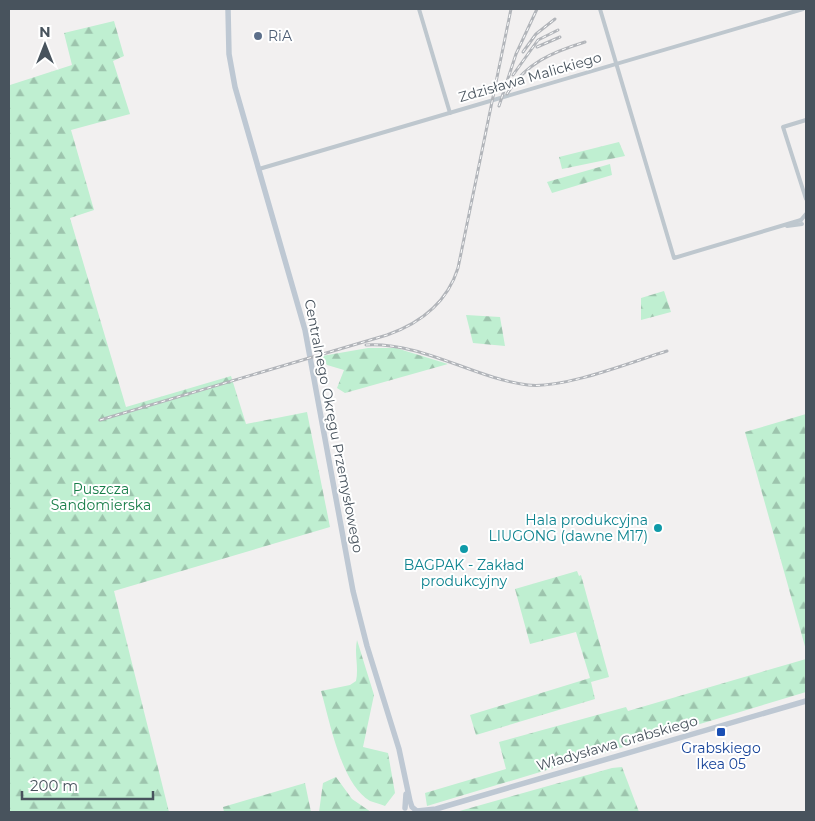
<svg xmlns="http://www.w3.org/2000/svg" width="815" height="821" font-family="Montserrat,sans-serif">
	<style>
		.forest { fill: url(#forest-firs) }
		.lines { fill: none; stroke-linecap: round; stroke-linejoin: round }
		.street { stroke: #bec7ce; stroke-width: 4 }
		.secondary { stroke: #bec8d3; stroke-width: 5.5 }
		.rail-casing { stroke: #b2b5ba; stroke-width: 3 }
		.rail { stroke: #fff; stroke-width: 1; stroke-dasharray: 4; stroke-linecap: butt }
		.service-dot { fill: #5c6f8a; stroke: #fff; stroke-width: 2 }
		.culture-dot { fill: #0f9aa8; stroke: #fff; stroke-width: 2 }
		.transit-dot { fill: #1a4fb4; stroke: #fff; stroke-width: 2 }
		.labels { text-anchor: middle; stroke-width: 4; stroke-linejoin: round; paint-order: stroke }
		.service-label { font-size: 14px; fill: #4e5e75; stroke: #fff; text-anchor: start }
		.street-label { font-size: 14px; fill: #48535d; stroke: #fff }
		.park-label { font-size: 14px; fill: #187e49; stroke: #fff }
		.culture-label { font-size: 14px; fill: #0d838f; stroke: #fff; text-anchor: end }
		.transit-label { font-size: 14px; fill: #164399; stroke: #fff }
	</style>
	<defs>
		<pattern id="forest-firs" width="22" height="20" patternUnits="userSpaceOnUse" patternTransform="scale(1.25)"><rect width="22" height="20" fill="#bfefd1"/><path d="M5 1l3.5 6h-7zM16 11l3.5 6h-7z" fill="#9dc4ad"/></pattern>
	</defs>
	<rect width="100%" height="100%" fill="#f2f0f0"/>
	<g class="forest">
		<path d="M114 21 124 56 113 61 130 114 71 130 94 210 70 218 126 407 231 376 246 424 307 412 330 527 114 591 169 812H9V80L10 85 72 65 64 33Z"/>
		<path d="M619 142 625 156 562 169 559 157Z"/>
		<path d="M610 164 612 175 552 193 547 182Z"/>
		<path d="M664 291 671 312 641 320V298Z"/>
		<path d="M466 315 500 317 505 346 473 343Z"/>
		<path d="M368 348H396L448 364 345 393 337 388 344 370 327 365 322 356Z"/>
		<path d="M806 414V650L745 432Z"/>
		<path d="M577 571 579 576 581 575 609 677 591 682 595 699 476 735 470 715 590 678 576 632 530 644 515 589Z"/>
		<path d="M357 640 374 695 363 747 388 753 395 793 385 806C381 804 375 803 370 801 341 784 330 722 321 691L350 685 356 681C359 667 354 654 357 640Z"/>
		<path d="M806 659V692L427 806 425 793 506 769 499 742 626 707 628 711Z"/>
		<path d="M622 767 639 812H456L612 768Z"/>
		<path d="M336 777 352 799 371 812H319L323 783Z"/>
		<path d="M305 783 311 812H224L223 807Z"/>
	</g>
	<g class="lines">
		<g class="street">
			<path d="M419 9 450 113"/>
			<path d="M600 9 674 258 801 220"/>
			<path d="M806 120 783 127 806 199"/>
			<path d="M259 169 803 9"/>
			<path d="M801 220 806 214"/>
			<path d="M787 226 802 224"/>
		</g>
		<g class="secondary">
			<path d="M228 9 229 54 235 87 305 330 353 591 367 646 399 749 410 801 412 807 418 812"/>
			<path d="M405 808 406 794"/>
			<path d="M417 811 436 809 806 701"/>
		</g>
		<defs>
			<g id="rail">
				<path d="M537 47 560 37"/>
				<path d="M523 52 536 34 555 19"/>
				<path d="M513 75 538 40 558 30"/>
				<path d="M507 94C525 63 553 52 585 42"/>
				<path d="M499 106 516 54 537 9"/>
				<path d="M366 345C423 342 473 378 528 385 564 389 631 362 667 351"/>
				<path d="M100 420 387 335C421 323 447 303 458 268L511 9"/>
			</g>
		</defs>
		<use href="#rail" class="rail-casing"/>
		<use href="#rail" class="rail"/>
	</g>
	<circle class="service-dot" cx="258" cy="36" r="5"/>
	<g class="culture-dot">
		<circle cx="658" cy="528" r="5"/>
		<circle cx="464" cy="549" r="5"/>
	</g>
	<rect class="transit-dot" x="716" y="727" width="10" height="10" rx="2.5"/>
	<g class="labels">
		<g class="service-label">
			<text x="268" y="41">RiA</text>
		</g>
		<g class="street-label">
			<text transform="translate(530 77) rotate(-16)" y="5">Zdzisława Malickiego</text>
			<text transform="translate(334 426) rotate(79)" y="5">Centralnego Okręgu Przemysłowego</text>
			<text transform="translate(617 743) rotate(-16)" y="5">Władysława Grabskiego</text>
		</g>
		<g class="park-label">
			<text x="101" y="494">Puszcza<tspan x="101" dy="16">Sandomierska</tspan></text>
		</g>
		<g class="culture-label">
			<text x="648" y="525">Hala produkcyjna<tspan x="648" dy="16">LIUGONG (dawne M17)</tspan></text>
			<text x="464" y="570" text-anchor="middle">BAGPAK - Zakład<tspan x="464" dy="16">produkcyjny</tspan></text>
		</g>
		<g class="transit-label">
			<text x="721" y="753">Grabskiego<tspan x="721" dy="16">Ikea 05</tspan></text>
		</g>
	</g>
	<rect width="815" height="821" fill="none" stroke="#48535d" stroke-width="20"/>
	<g transform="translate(45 45)" stroke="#ffffff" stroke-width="4" paint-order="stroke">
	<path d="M0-4L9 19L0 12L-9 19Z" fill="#48535d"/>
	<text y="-8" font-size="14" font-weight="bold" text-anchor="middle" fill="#48535d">N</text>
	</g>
	<path d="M22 791v8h131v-8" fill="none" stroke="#48535d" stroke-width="2.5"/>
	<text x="30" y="791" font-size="15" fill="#48535d" stroke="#ffffff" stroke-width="4" paint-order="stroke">200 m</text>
</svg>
